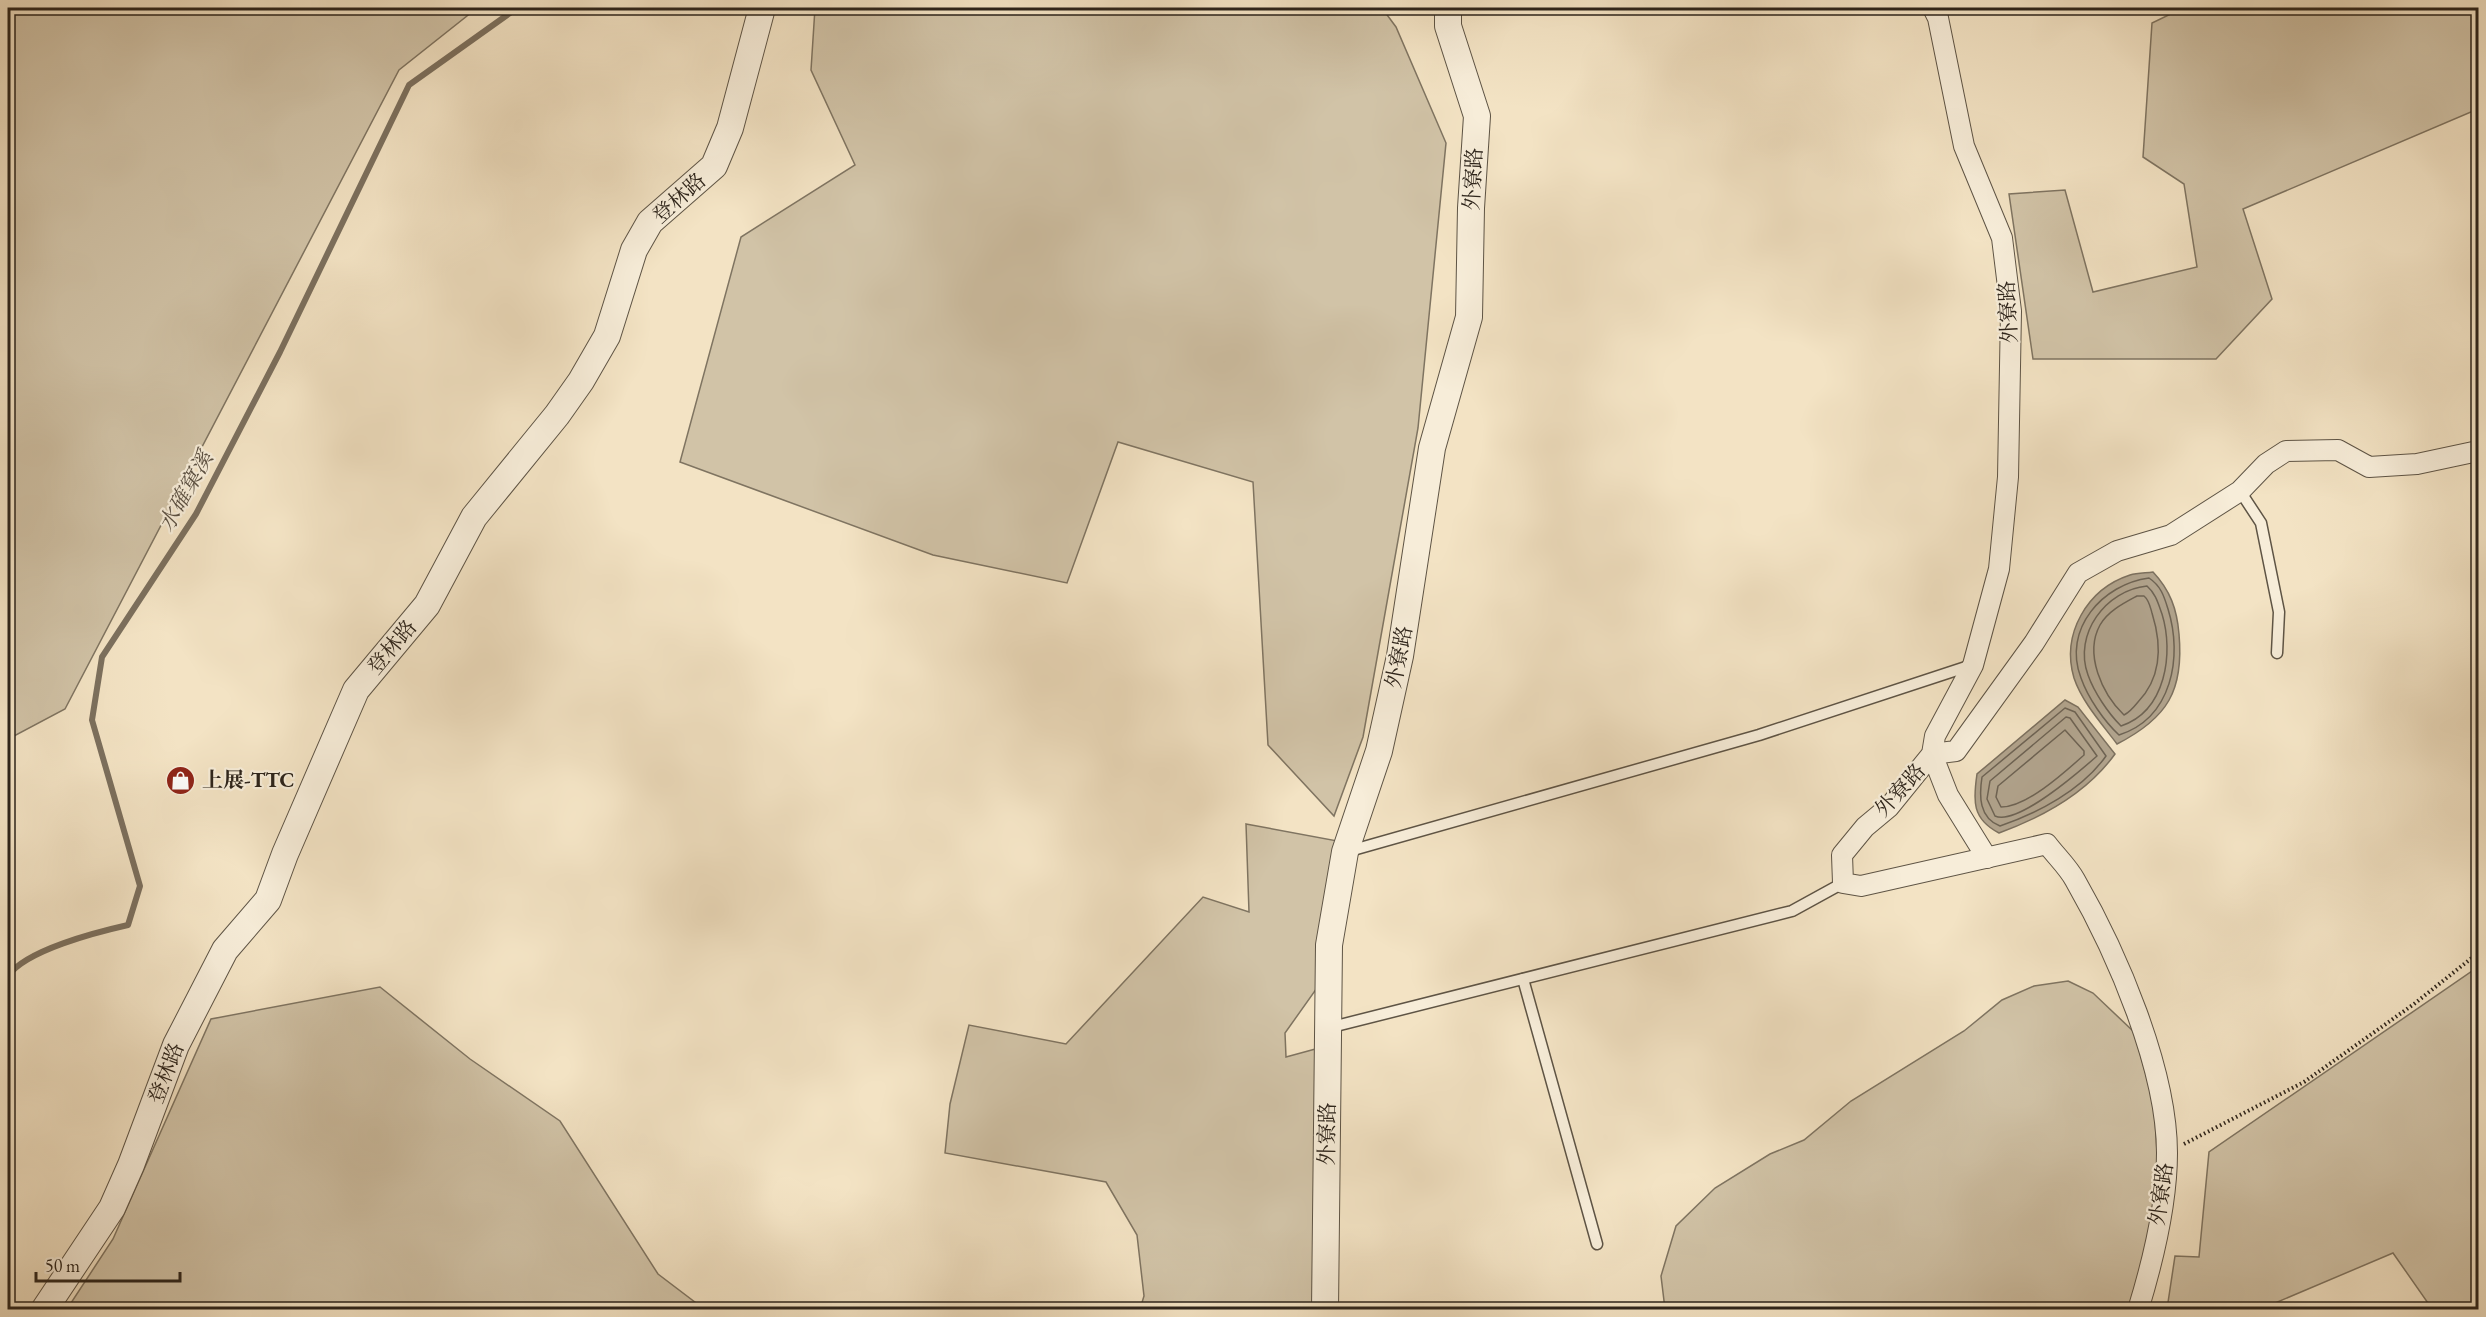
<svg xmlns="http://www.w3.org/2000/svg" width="2486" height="1317" font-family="'EB Garamond','Noto Serif TC',serif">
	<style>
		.green { fill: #d1c3a7; stroke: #7f7461; stroke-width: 1.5 }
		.water { fill: #b0a28b; stroke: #7c705e; stroke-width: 1.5 }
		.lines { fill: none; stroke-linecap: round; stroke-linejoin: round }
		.shore { stroke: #6e6353; stroke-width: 1.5 }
		.stream { stroke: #7c705e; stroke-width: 6 }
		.service-casing { stroke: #5e5445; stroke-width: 13 }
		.minor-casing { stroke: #5e5445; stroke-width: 22 }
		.tertiary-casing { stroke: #5e5445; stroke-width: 28 }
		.path { stroke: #2d241b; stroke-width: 4; stroke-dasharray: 1.5 3; stroke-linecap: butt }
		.service { stroke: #f7edd9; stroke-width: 10 }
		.minor { stroke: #f7edd9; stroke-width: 20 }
		.tertiary { stroke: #f7edd9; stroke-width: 26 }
		.labels { text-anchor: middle; stroke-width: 4.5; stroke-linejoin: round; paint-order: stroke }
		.street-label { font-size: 21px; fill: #2d241b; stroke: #f7edd9 }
		.poi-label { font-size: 21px; font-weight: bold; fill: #2d241b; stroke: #f7edd9; text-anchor: start }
		.water-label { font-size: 22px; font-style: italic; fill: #5b5042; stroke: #f7edd9 }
	</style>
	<rect width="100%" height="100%" fill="#f3e3c4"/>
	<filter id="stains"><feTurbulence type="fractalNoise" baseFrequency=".00333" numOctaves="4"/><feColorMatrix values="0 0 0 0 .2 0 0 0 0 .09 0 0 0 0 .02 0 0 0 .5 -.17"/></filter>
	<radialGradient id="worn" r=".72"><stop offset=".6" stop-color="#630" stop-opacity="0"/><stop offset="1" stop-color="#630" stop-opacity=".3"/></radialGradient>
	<g class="green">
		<path d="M8 8H477L399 70 65 709 12 737 8 748Z"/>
		<path d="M815 8H1382L1396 27 1446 143 1418 428 1363 737 1334 816 1268 745 1253 482 1118 442 1067 583 933 555 680 462 741 237 855 165 811 70Z"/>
		<path d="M2183 8H2478V109L2243 209 2272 299 2216 359H2033L2009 194 2065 190 2093 292 2197 267 2184 184 2143 157 2152 23Z"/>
		<path d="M1246 824 1343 842 1317 988 1285 1033 1286 1057 1319 1048 1323 1309H1140L1144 1296 1137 1235 1106 1182 945 1153 950 1104 969 1025 1066 1044 1203 897 1249 912Z"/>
		<path d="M2478 967V1309H2430L2428 1303 2393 1253 2261 1309H2167L2175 1256 2199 1257 2209 1152Z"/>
		<path d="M2068 981 2093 993 2134 1032 2154 1103 2159 1185 2132 1309H1665L1661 1276 1676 1226 1715 1188 1770 1154 1804 1140 1851 1101 1964 1031 2002 1000 2034 986Z"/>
		<path d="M380 987 470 1059 560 1121 658 1274 704 1309H67L113 1239 211 1019Z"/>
	</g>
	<g class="water">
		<path d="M2153 572C2170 590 2177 609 2179 634 2184 690 2168 718 2117 744 2102 724 2082 702 2074 678 2061 634 2087 589 2130 575 2137 573 2146 573 2153 572Z"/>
		<path d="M2065 700 2078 707 2115 754C2087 793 2043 817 1999 833 1972 819 1973 801 1977 774Z"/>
	</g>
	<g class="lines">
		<g class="shore">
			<path d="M2149 578C2161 586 2164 596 2168 609 2183 657 2172 718 2119 735 2104 721 2088 698 2081 678 2062 629 2103 584 2149 578Z"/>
			<path d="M2147 586C2156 594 2158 603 2162 614 2174 653 2166 711 2121 726 2108 713 2094 692 2088 675 2073 634 2106 590 2147 586Z"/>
			<path d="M2137 596H2144C2149 600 2150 606 2152 613 2162 645 2162 677 2138 702 2134 707 2130 712 2124 715 2102 694 2084 654 2100 625 2108 611 2124 603 2137 596Z"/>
			<path d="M2065 708 2075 712 2106 756C2082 790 2038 813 2000 826 1979 818 1979 796 1982 777Z"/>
			<path d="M2066 717 2070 718 2097 756C2080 771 2017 826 1995 816L1987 799 1990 781Z"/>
			<path d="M2065 730 2084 751V755C2065 772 2027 807 2001 807L1996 797 1998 786Z"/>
		</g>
		<path class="stream" d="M8 976C26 950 97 932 128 925L140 886 92 720 102 657 196 514 280 352 409 85 517 8"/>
		<defs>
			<g id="service">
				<path d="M2240 491 2261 523 2279 612 2277 653"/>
				<path d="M1346 852 1759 735 1972 665"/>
				<path d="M1523 979 1597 1244"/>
				<path d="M1328 1028 1792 911 1843 883"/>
			</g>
			<g id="minor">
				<path d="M1933 8 1938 18 1964 146 2002 238 2011 311 2008 477 1999 569 1973 665 1935 736 1932 754 1889 807 1865 827 1842 855 1843 883 1861 886 2047 844C2056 856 2068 867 2075 880 2117 953 2167 1069 2167 1153 2167 1205 2153 1261 2138 1310"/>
				<path d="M1987 858 1948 795 1932 754 1956 751 2034 643 2078 573 2117 551 2171 535 2240 491 2266 464 2286 451 2338 450 2369 467 2417 464 2478 451"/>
			</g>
			<g id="tertiary">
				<path d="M44 1310 112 1208 131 1165 176 1045 225 950 268 900 285 854 356 690 427 605 474 517 557 415 581 381 607 336 634 250 650 222 714 166 730 128 762 8"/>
				<path d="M1325 1310 1329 945 1345 852 1379 751 1400 656 1432 448 1469 317 1471 208 1477 116 1448 26V8"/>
			</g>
		</defs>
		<use href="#service" class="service-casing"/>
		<use href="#minor" class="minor-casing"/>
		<use href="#tertiary" class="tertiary-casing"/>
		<path class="path" d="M2184 1144 2304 1082 2414 1004 2478 953"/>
		<use href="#service" class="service"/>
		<use href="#minor" class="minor"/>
		<use href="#tertiary" class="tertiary"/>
	</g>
	<defs>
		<symbol id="shop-disc" viewBox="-11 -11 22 22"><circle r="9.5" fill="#8f2418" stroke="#f7edd9"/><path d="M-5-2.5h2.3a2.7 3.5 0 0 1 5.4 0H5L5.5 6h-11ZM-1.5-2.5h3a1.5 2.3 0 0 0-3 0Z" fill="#fff"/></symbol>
	</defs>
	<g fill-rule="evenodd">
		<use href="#shop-disc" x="164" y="764" width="33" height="33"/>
	</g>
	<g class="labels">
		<g class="street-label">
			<text transform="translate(1473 179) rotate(-87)" y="7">外寮路</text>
			<text transform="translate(679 198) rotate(-42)" y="7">登林路</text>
			<text transform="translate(2008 312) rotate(-93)" y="7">外寮路</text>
			<text transform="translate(392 647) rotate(-50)" y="7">登林路</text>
			<text transform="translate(1399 657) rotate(-79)" y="7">外寮路</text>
			<text transform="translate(1900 790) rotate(-48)" y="7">外寮路</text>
			<text transform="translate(166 1073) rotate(-69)" y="7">登林路</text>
			<text transform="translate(1327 1134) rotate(-89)" y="7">外寮路</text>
			<text transform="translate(2161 1194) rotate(-82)" y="7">外寮路</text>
		</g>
		<g class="poi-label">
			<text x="202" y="787">上展-TTC</text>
		</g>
		<g class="water-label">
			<text transform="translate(185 491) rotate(-61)" y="8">水確窠溪</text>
		</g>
	</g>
	<rect width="2486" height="1317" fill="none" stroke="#f3e3c4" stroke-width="30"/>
	<rect x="9" y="9" width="2468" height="1299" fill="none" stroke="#2d241b" stroke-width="3"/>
	<rect x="15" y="15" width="2456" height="1287" fill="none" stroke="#2d241b" stroke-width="1.5"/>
	<path d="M36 1272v9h144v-9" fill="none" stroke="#2d241b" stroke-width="3"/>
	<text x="45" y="1272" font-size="18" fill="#2d241b" stroke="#f7edd9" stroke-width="4.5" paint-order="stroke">50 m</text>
	<rect width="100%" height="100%" filter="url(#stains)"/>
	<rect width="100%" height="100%" fill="url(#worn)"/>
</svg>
